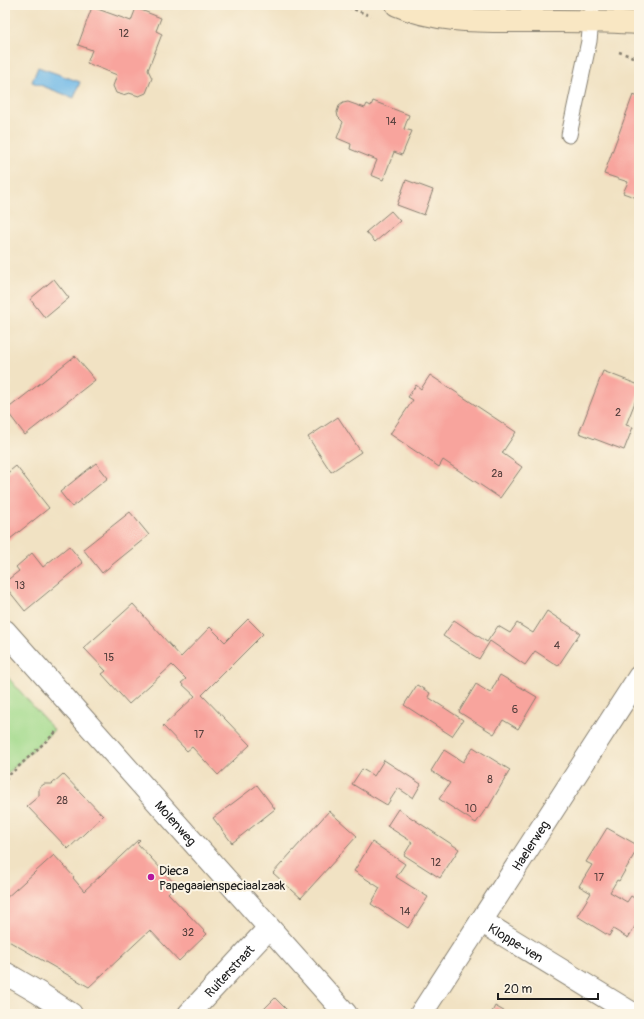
<svg xmlns="http://www.w3.org/2000/svg" width="644" height="1019" font-family="Pangolin,sans-serif">
	<style>
		.green { fill: #a2da8c; stroke: #5f7b54 }
		.water { fill: #6fb9e8; stroke: #466a82 }
		.building { fill: #f8a49d }
		.lines { fill: none; stroke-linecap: round; stroke-linejoin: round }
		.service-casing { stroke: #867f70; stroke-width: 17 }
		.minor-casing { stroke: #867f70; stroke-width: 24 }
		.tertiary-casing { stroke: #867f70; stroke-width: 24 }
		.secondary-casing { stroke: #867f70; stroke-width: 24 }
		.path { stroke: #867f70; stroke-width: 2.5; stroke-dasharray: 3 3; stroke-linecap: butt }
		.service { stroke: #fff; stroke-width: 15 }
		.minor { stroke: #fff; stroke-width: 22 }
		.tertiary { stroke: #fff; stroke-width: 22 }
		.secondary { stroke: #f9e7c3; stroke-width: 22 }
		.poi-dot { fill: #b5179e; stroke: #fcf5e5; stroke-width: 1.5 }
		.labels { text-anchor: middle; stroke-width: 4; stroke-linejoin: round; paint-order: stroke }
		.number-label { font-size: 11px; fill: #533e3c }
		.street-label { font-size: 13px; fill: #1c1c1c; stroke: #fcf5e5 }
		.poi-label { font-size: 13px; fill: #1c1c1c; stroke: #fcf5e5; text-anchor: start }
	</style>
	<rect width="100%" height="100%" fill="#fcf5e5"/>
	<filter id="ink" filterUnits="userSpaceOnUse"><feTurbulence type="fractalNoise" baseFrequency=".025" numOctaves="2"/><feDisplacementMap in="SourceGraphic" scale="8" xChannelSelector="R" yChannelSelector="G"/><feConvolveMatrix kernelMatrix="1 2 1 2 8 2 1 2 1" color-interpolation-filters="sRGB"/></filter>
	<filter id="wash" filterUnits="userSpaceOnUse"><feTurbulence type="fractalNoise" baseFrequency=".012" numOctaves="4" result="noise"/><feDisplacementMap in="SourceGraphic" scale="16" xChannelSelector="R" yChannelSelector="G"/><feGaussianBlur stdDeviation="0.9" result="paint"/><feColorMatrix in="noise" values="0 0 0 0 0 0 0 0 0 0 0 0 0 0 0 0 0 1.4 0 .05"/><feComposite in="paint" operator="in"/></filter>
	<g filter="url(#wash)">
		<rect width="100%" height="100%" fill="#f1e2c3"/>
		<path class="green" d="M5 674 54 730 5 776Z"/>
		<path class="water" d="M38 67 80 82 74 98 32 82Z"/>
		<g id="blocks">
			<g class="building">
				<path d="M92 7 131 21 136 8 161 18 156 31 162 34 148 70 152 78 146 93 139 96 129 93 123 95 116 93 113 86 117 75 87 63 92 50 78 45Z"/>
				<path d="M633 95 639 97V194L637 198 623 193 628 182 604 174Z"/>
				<path d="M373 101 409 115 404 129 412 131 402 155 394 152 383 180 371 175 377 160 350 149 351 144 337 138 343 122 338 117 337 112 339 106 343 103 348 102 365 108 367 104 371 106Z"/>
				<path d="M406 180 433 190 424 215 397 205Z"/>
				<path d="M391 211 400 221 375 242 366 232Z"/>
				<path d="M54 279 69 298 45 318 30 299Z"/>
				<path d="M75 356 95 380 25 435 6 410Z"/>
				<path d="M603 371 639 385V392L626 425 633 427 624 450 579 433Z"/>
				<path d="M430 375 516 432 502 453 522 467 500 498 443 460 439 467 390 434 413 400 408 397 416 385 421 389Z"/>
				<path d="M338 417 361 452 331 472 308 437Z"/>
				<path d="M96 463 108 478 72 507 60 492Z"/>
				<path d="M16 466 49 508 5 543V475Z"/>
				<path d="M130 512 149 535 102 573 83 549Z"/>
				<path d="M69 546 83 563 25 611 5 586V582L19 571 16 567 32 553 43 567Z"/>
				<path d="M133 604 181 657 210 627 225 642 248 619 263 634 202 695 250 745 218 775 192 747 187 751 163 726 195 696 181 683 186 679 172 665 129 704 102 674 106 671 84 648Z"/>
				<path d="M547 611 580 633 558 666 535 651 525 665 490 641 479 659 443 636 454 620 487 642 498 626 510 633 517 623 533 633Z"/>
				<path d="M500 675 537 697 518 729 503 720 494 734 459 712 476 684 490 693Z"/>
				<path d="M417 685 430 693 428 697 463 720 452 736 404 705Z"/>
				<path d="M473 747 510 770 488 808 487 807 476 823 439 799 450 783 431 771 444 750 463 762Z"/>
				<path d="M384 760 421 784 413 798 398 788 387 805 352 784 362 769 374 776Z"/>
				<path d="M63 774 103 816 68 849 27 806 39 796V788L44 784H52Z"/>
				<path d="M257 785 275 809 232 843 213 818Z"/>
				<path d="M398 809 459 849 440 878 404 855 412 842 387 826Z"/>
				<path d="M329 811 357 836 301 898 273 873Z"/>
				<path d="M607 828 639 846 619 881 617 880 610 892 627 902 631 896 639 901V920L628 938 613 929 609 936 577 916 591 893 579 886 592 865 586 862Z"/>
				<path d="M139 839 140 840 137 843 176 885 168 893 207 934 179 961 150 930 89 987 5 939V899L54 855 74 877 73 878 84 891Z"/>
				<path d="M372 842 405 864 396 877 428 897 408 928 371 904 380 888 354 871Z"/>
				<path d="M275 998 291 1014H259Z"/>
				<path d="M495 1006 509 1014H491Z"/>
			</g>
		</g>
	</g>
	<g filter="url(#ink)">
		<use href="#blocks" fill-opacity="0" stroke="#867f70" stroke-width="1"/>
		<g class="lines">
			<defs>
				<path id="service" d="M569 135 589 41 592 12"/>
				<g id="minor">
					<path id="s1" d="M5 631 346 1014"/>
					<path id="s2" d="M481 921 633 1014"/>
					<path d="M5 973 39 993 71 1014"/>
					<path id="s3" d="M189 1014 269 928"/>
				</g>
				<g id="tertiary">
					<path id="s4" d="M421 1014 639 677"/>
				</g>
				<path id="secondary" d="M397 5C436 22 478 21 520 21 560 21 599 20 639 23"/>
			</defs>
			<use href="#service" class="service-casing"/>
			<use href="#minor" class="minor-casing"/>
			<use href="#tertiary" class="tertiary-casing"/>
			<use href="#secondary" class="secondary-casing"/>
			<g class="path">
				<path d="M343 5 371 16"/>
				<path d="M619 52 639 59"/>
				<path d="M5 779 56 732"/>
			</g>
			<use href="#service" class="service"/>
			<use href="#minor" class="minor"/>
			<use href="#tertiary" class="tertiary"/>
			<use href="#secondary" class="secondary"/>
		</g>
	</g>
	<circle class="poi-dot" cx="151" cy="877" r="4"/>
	<g class="labels">
		<g class="number-label">
			<text x="124" y="37">12</text>
			<text x="391" y="125">14</text>
			<text x="618" y="416">2</text>
			<text x="497" y="477">2a</text>
			<text x="20" y="589">13</text>
			<text x="557" y="649">4</text>
			<text x="109" y="661">15</text>
			<text x="515" y="713">6</text>
			<text x="199" y="738">17</text>
			<text x="490" y="783">8</text>
			<text x="62" y="804">28</text>
			<text x="471" y="812">10</text>
			<text x="436" y="866">12</text>
			<text x="599" y="881">17</text>
			<text x="405" y="915">14</text>
			<text x="188" y="936">32</text>
		</g>
		<g class="street-label">
			<text dy="5" stroke="none"><textPath href="#s1" startOffset="257">Molenweg</textPath></text>
			<text dy="5" stroke="none"><textPath href="#s4" startOffset="201">Haelerweg</textPath></text>
			<text dy="5" stroke="none"><textPath href="#s2" startOffset="41">Kloppe-ven</textPath></text>
			<text dy="5" stroke="none"><textPath href="#s3" startOffset="59">Ruiterstraat</textPath></text>
		</g>
		<g class="poi-label">
			<text x="159" y="875">Dieca<tspan x="159" dy="15">Papegaaienspeciaalzaak</tspan></text>
		</g>
	</g>
	<rect width="644" height="1019" fill="none" stroke="#fcf5e5" stroke-width="20"/>
	<path d="M498 993v6h100v-6" fill="none" stroke="#1c1c1c" stroke-width="2"/>
	<text x="504" y="993" font-size="12" fill="#1c1c1c" stroke="#fcf5e5" stroke-width="3" paint-order="stroke">20 m</text>
</svg>
